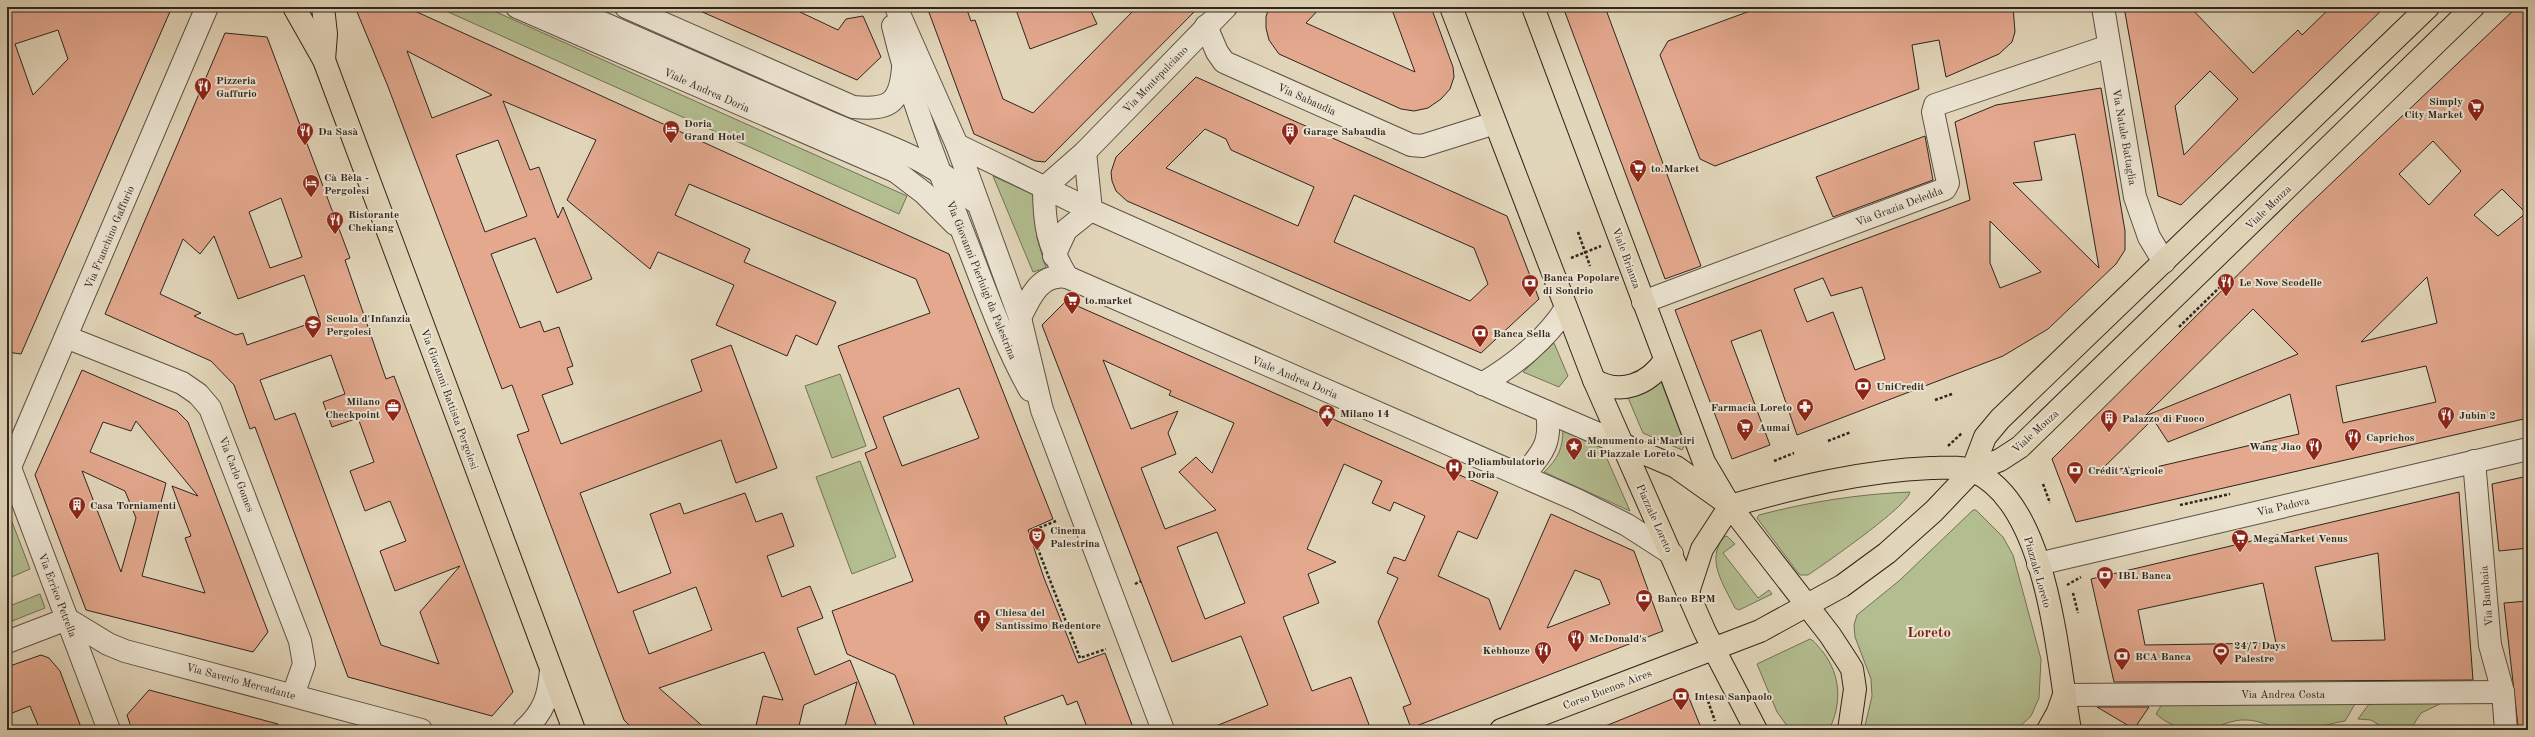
<svg xmlns="http://www.w3.org/2000/svg" width="2535" height="737" font-family="'Old Standard TT',serif">
	<style>
		.green { fill: #b3be90; stroke: #717257 }
		.building { fill: #e3a88e; stroke: #2f251e; fill-rule: evenodd }
		.lines { fill: none; stroke-linecap: round; stroke-linejoin: round }
		.minor-casing { stroke: #5c5145; stroke-width: 24 }
		.major-casing { stroke: #2f251e; stroke-width: 24 }
		.path { stroke: #2f251e; stroke-width: 2.5; stroke-dasharray: 3 2; stroke-linecap: butt }
		.minor { stroke: #ece4d2; stroke-width: 22 }
		.major { stroke: #e2d6ba; stroke-width: 22 }
		.labels { text-anchor: middle; stroke-width: 4; stroke-linejoin: round; paint-order: stroke }
		.street-label { font-size: 11px; fill: #2f251e; stroke: #ece4d2 }
		.poi-label { font-size: 11px; font-weight: bold; fill: #2f251e; stroke: #ece4d2; text-anchor: start }
		.district-label { font-size: 15px; font-weight: bold; fill: #7a1f14; stroke: #ece4d2 }
	</style>
	<rect width="100%" height="100%" fill="#e2d6ba"/>
	<filter id="stains"><feTurbulence type="fractalNoise" baseFrequency=".005" numOctaves="4"/><feColorMatrix values="0 0 0 0 .2 0 0 0 0 .09 0 0 0 0 .02 0 0 0 .5 -.17"/></filter>
	<radialGradient id="worn" r=".72"><stop offset=".6" stop-color="#630" stop-opacity="0"/><stop offset="1" stop-color="#630" stop-opacity=".3"/></radialGradient>
	<g class="green">
		<path d="M437 7H485L907 196 899 214Z"/>
		<path d="M993 176 1039 197 1037 238 1046 268 1033 272Z"/>
		<path d="M1554 343 1568 376 1559 387 1523 372Z"/>
		<path d="M840 374 866 446 832 458 805 386Z"/>
		<path d="M1660 379 1685 444 1682 450 1643 433 1626 393Z"/>
		<path d="M1563 429 1601 445 1630 511 1544 472C1558 459 1563 448 1563 429Z"/>
		<path d="M860 461 896 557 852 574 816 477Z"/>
		<path d="M1910 492C1908 506 1823 565 1808 575H1800L1796 570 1757 518 1759 515C1808 502 1859 494 1910 492Z"/>
		<path d="M1973 510H1976L2003 537 2013 555 2041 659 2039 698 2031 716 2016 730H1864L1872 696 1871 679 1855 637 1854 625 1857 615 1900 580Z"/>
		<path d="M7 514H9L30 569 7 579Z"/>
		<path d="M1727 536 1735 544 1723 553 1758 598 1769 590 1772 594 1739 610 1735 608C1724 585 1705 560 1724 537Z"/>
		<path d="M40 594 45 608 7 623V607Z"/>
		<path d="M1810 639C1815 641 1819 648 1823 652 1841 676 1842 703 1829 730H1790L1777 712 1757 664Z"/>
		<path d="M2444 702 2421 713 2410 730H2387L2371 720 2358 719 2369 704Z"/>
		<path d="M2162 704H2355L2345 721C2326 724 2307 732 2287 730 2273 728 2260 720 2246 720 2232 719 2220 727 2207 729 2188 732 2169 726 2156 714Z"/>
	</g>
	<g class="building">
		<path d="M7 7H172L21 354 7 352ZM58 30 68 59 33 95 15 44Z"/>
		<path d="M355 7H406L949 254 1053 519 1028 530 1044 578 1078 663 1105 653 1134 730H1088L1077 701 1067 705 1063 695 1004 717 1009 730H916L895 675 847 654 832 611 913 581 865 453 877 448 838 346 930 313 916 279 689 184 675 215 750 249 744 262 836 302 817 345 796 335 787 356 716 325 734 285 658 252 650 269 567 200 596 140 503 101 530 170 539 167 558 218 563 207 592 279 557 293 535 238 491 254 520 328 540 321 544 332 559 327 573 366 567 368 573 384 542 395 561 444 702 391 691 360 731 345 777 468 736 483 721 440 580 493 618 593 671 573 650 514 680 503 684 514 745 493 756 522 782 513 794 546 767 556 782 597 810 586 823 618 797 628 815 675 850 660 878 730H844L857 682 804 705 798 730H755L763 696 783 700 764 652 659 688 707 730H634L624 720 517 435 529 431 512 385 502 389 387 84ZM407 51 492 95 432 118ZM498 140 527 216 485 232 456 155ZM959 388 979 438 902 466 883 417ZM696 587 712 630 649 654 633 611Z"/>
		<path d="M691 7H802L800 12 838 30 846 19 863 16 881 57 857 80Z"/>
		<path d="M927 7H966L971 21 975 20 1003 99 1033 113 1137 7H1199L1045 162 1035 161 974 134Z"/>
		<path d="M1015 7H1089L1097 24 1030 49Z"/>
		<path d="M1269 7H1321L1306 23 1415 72 1391 7H1431L1453 67 1454 77 1450 89 1441 99 1428 108 1414 111 1401 109 1279 54 1269 40 1266 28V17Z"/>
		<path d="M1563 7H1605L1701 266 1665 279Z"/>
		<path d="M1761 7H2013L2015 32 2012 42 1999 54 1946 77 1939 40 1912 45 1919 89 1715 166 1700 159 1660 55 1668 41Z"/>
		<path d="M2124 7H2190L2253 73 2298 30 2302 35 2331 7H2385L2181 205 2158 196ZM2210 71 2238 99 2184 155 2175 106Z"/>
		<path d="M2517 7H2528V418L2076 522 2052 459 2298 215ZM2433 141 2461 171 2429 205 2399 174ZM2502 189 2526 213 2498 236 2474 215ZM2427 277 2437 323 2361 342ZM2253 309 2298 354 2145 416ZM2426 366 2436 402 2343 423 2336 386ZM2290 394 2299 434 2130 473 2129 467 2097 474 2153 419 2168 442Z"/>
		<path d="M225 33 267 37 350 258 345 260 386 379 394 376 513 692 492 716 348 677 255 427 250 429 234 385 211 361 105 314ZM281 198 302 257 270 268 249 212ZM214 236 238 299 304 275 320 320 247 345 243 333 236 335 194 316 201 313 160 294 183 239 200 254ZM331 355 345 394 323 402 332 427 358 418 374 462 350 471 365 511 390 501 406 541 380 551 395 591 460 566 420 612 439 664 381 645 295 413 275 420 260 380Z"/>
		<path d="M1196 77 1507 216 1539 299 1481 353 1127 201 1116 191 1112 181 1111 172 1116 157ZM1205 129 1226 139 1231 150 1314 187 1298 226 1166 168ZM1354 195 1474 248 1488 284 1470 301 1334 242Z"/>
		<path d="M2101 88 2125 231V250L2116 264 2048 329 2003 356 1797 435 1761 330 1731 341 1770 445 1732 459 1675 310 1970 200 1955 122 1996 105ZM2075 134 2082 171 2099 268 2013 183 2042 180 2034 142ZM1990 221 2041 272 2000 288 1990 263ZM1823 278 1831 296 1862 287 1885 359 1855 370 1833 312 1807 322 1794 289Z"/>
		<path d="M1925 136 1933 180 1833 217 1816 177Z"/>
		<path d="M1066 301 1498 492 1477 539 1458 531 1438 576 1489 599 1500 630 1551 514 1634 551 1663 631 1411 728 1403 707 1411 704 1378 622 1398 578 1387 573 1394 557 1405 561 1425 516 1394 502 1390 511 1372 503 1382 481 1344 464 1307 549 1336 562 1308 574 1319 603 1283 617 1312 691 1351 677 1371 730H1206L1268 705 1241 636 1172 662 1042 325ZM1103 360 1171 391 1169 395 1234 423 1212 473 1196 457 1179 472 1216 510 1165 529 1141 468 1176 454 1168 433 1178 411 1131 429ZM1217 532 1245 603 1205 619 1177 547ZM1575 570 1600 580 1610 604 1547 628Z"/>
		<path d="M82 370 177 411 188 422 268 632 253 652 86 610 35 475ZM136 421 198 496 172 486 191 536 185 538 205 593 142 576 166 483 90 452 103 422 131 431ZM82 471 125 491 136 518 121 572Z"/>
		<path d="M2528 476V548L2499 551 2492 484Z"/>
		<path d="M2459 492 2473 680 2114 682 2091 579ZM2378 553 2385 640 2332 641 2315 567ZM2263 583 2276 643 2145 645 2138 610Z"/>
		<path d="M2528 601V725L2518 726 2504 603Z"/>
		<path d="M41 655 49 658 60 671 82 730H40L30 706 7 715V667Z"/>
		<path d="M149 690 278 724 277 730H132L127 715Z"/>
		<path d="M1687 693 1702 730H1598V729Z"/>
		<path d="M2097 707H2149L2134 729Z"/>
	</g>
	<g class="lines">
		<defs>
			<g id="minor">
				<path d="M517 7 897 172"/>
				<path d="M566 7C652 44 738 82 824 120 880 145 930 155 974 201"/>
				<path d="M626 7 853 107C888 110 900 105 903 68"/>
				<path d="M896 7 957 145 1020 318 1042 410 1163 730"/>
				<path d="M2103 7 2135 197 2149 237 2164 262"/>
				<path d="M893 26C910 97 937 165 963 233 984 286 1002 340 1030 390"/>
				<path d="M1206 26 1217 52 1224 62 1411 145 1422 146 1495 123"/>
				<path d="M957 145 1091 210 1508 395 1622 444"/>
				<path d="M1085 152 1091 210"/>
				<path d="M886 164 924 193 955 224"/>
				<path d="M1044 188 1085 152 1226 7"/>
				<path d="M1044 188C1044 225 1048 246 1067 277"/>
				<path d="M1054 256 1066 230 1091 210"/>
				<path d="M1643 302 1945 189 1948 183 1933 112 1935 105 2109 46"/>
				<path d="M1020 318C1030 297 1040 273 1067 277L1577 500 1627 525 1672 554"/>
				<path d="M66 337 182 383 198 394 210 408 300 641 304 664 293 695"/>
				<path d="M1482 384C1513 366 1547 339 1566 308"/>
				<path d="M7 460 109 730"/>
				<path d="M2474 461 2490 645 2503 692 2506 730"/>
				<path d="M10 467 207 7"/>
				<path d="M1523 476C1542 453 1552 444 1547 412"/>
				<path d="M2038 564 2528 449"/>
				<path d="M67 619 108 644 125 651 421 730"/>
				<path d="M7 642 67 619"/>
				<path d="M2064 695 2503 692"/>
				<path d="M524 730C544 712 549 696 551 670"/>
			</g>
			<g id="major">
				<path d="M294 7 324 60 574 730"/>
				<path d="M323 7 326 34 324 60"/>
				<path d="M1451 7 1594 380 1705 632 1756 730"/>
				<path d="M1533 7 1704 462 1730 506 1830 635 1847 661 1852 669 1855 689 1849 730"/>
				<path d="M1594 380C1621 396 1649 384 1665 360"/>
				<path d="M1622 444 1676 467 1721 499"/>
				<path d="M1972 471 2000 460 2020 447 2473 7"/>
				<path d="M1688 592 1702 549 1730 506C1796 487 1862 471 1931 468 1944 468 1960 466 1973 471 2049 504 2057 658 2070 730"/>
				<path d="M1501 730 1760 631 1842 586 1887 553 1934 511 1972 471 1985 437 2000 419 2428 7"/>
				<path d="M2048 730 2058 712 2064 695"/>
			</g>
		</defs>
		<use href="#minor" class="minor-casing"/>
		<use href="#major" class="major-casing"/>
		<g class="path">
			<path d="M1578 232 1590 266"/>
			<path d="M1571 258 1601 246"/>
			<path d="M2179 327 2225 282"/>
			<path d="M1935 400 1952 394"/>
			<path d="M1828 441 1851 432"/>
			<path d="M1948 446 1962 433"/>
			<path d="M1774 461 1794 453"/>
			<path d="M2043 484 2050 503"/>
			<path d="M2180 505 2230 494"/>
			<path d="M1056 521 1031 531 1080 658 1106 649"/>
			<path d="M1135 584 1141 581"/>
			<path d="M2067 585 2081 577"/>
			<path d="M2073 593 2078 613"/>
			<path d="M1708 701 1715 721"/>
		</g>
		<use href="#minor" class="minor"/>
		<use href="#major" class="major"/>
	</g>
	<defs>
		<symbol id="restaurant-pin" viewBox="-11 -11 22 30"><path d="M0 17L-7.5 6A9.5 9.5 0 1 1 7.5 6Z" fill="#8f2418" stroke="#ece4d2"/><path d="M-5-6h1v4h1v-4h1v4h1v-4h1v5L-1.5 .5V6h-2V.5L-5-1ZM5-6V6H3V1.5H1.5Q1.5-4 5-6Z" fill="#fff"/></symbol>
		<symbol id="supermarket-pin" viewBox="-11 -11 22 30"><path d="M0 17L-7.5 6A9.5 9.5 0 1 1 7.5 6Z" fill="#8f2418" stroke="#ece4d2"/><path d="M-6-5.5h2.5l.6 2H6L4.5 2H-2.5L-4.4-4H-6ZM-1.5 3.2a1.3 1.3 0 1 0 .1 0ZM3 3.2a1.3 1.3 0 1 0 .1 0Z" fill="#fff"/></symbol>
		<symbol id="hotel-pin" viewBox="-11 -11 22 30"><path d="M0 17L-7.5 6A9.5 9.5 0 1 1 7.5 6Z" fill="#8f2418" stroke="#ece4d2"/><path d="M-6-4.5h1.5V1H6V5H4.5V3h-9V5H-6ZM-4 0a1.8 1.8 0 1 1 3.6 0ZM.5 0V-2.5h3Q6-2.5 6 0Z" fill="#fff"/></symbol>
		<symbol id="building-pin" viewBox="-11 -11 22 30"><path d="M0 17L-7.5 6A9.5 9.5 0 1 1 7.5 6Z" fill="#8f2418" stroke="#ece4d2"/><path d="M-4-6H4V6H1V3H-1V6H-4ZM-2.5-4.3h1.7v1.8h-1.7ZM.8-4.3h1.7v1.8H.8ZM-2.5-1h1.7V.8h-1.7ZM.8-1h1.7V.8H.8Z" fill="#fff"/></symbol>
		<symbol id="bank-pin" viewBox="-11 -11 22 30"><path d="M0 17L-7.5 6A9.5 9.5 0 1 1 7.5 6Z" fill="#8f2418" stroke="#ece4d2"/><path d="M-6-4H6V4H-6ZM0-2.3a2.3 2.3 0 1 0 0 4.6a2.3 2.3 0 1 0 0-4.6Z" fill="#fff"/></symbol>
		<symbol id="school-pin" viewBox="-11 -11 22 30"><path d="M0 17L-7.5 6A9.5 9.5 0 1 1 7.5 6Z" fill="#8f2418" stroke="#ece4d2"/><path d="M0-5L7-2L0 1L-7-2ZM-4 1L0 2.5L4 1V4Q0 6-4 4Z" fill="#fff"/></symbol>
		<symbol id="office-pin" viewBox="-11 -11 22 30"><path d="M0 17L-7.5 6A9.5 9.5 0 1 1 7.5 6Z" fill="#8f2418" stroke="#ece4d2"/><path d="M-6-3h4V-5.5h4V-3h4V5H-6ZM-1-4.5V-3h2v-1.5ZM-6 0V1H6V0Z" fill="#fff"/></symbol>
		<symbol id="pharmacy-pin" viewBox="-11 -11 22 30"><path d="M0 17L-7.5 6A9.5 9.5 0 1 1 7.5 6Z" fill="#8f2418" stroke="#ece4d2"/><path d="M-2-6h4v4h4v4h-4v4h-4v-4h-4v-4h4Z" fill="#fff"/></symbol>
		<symbol id="civic-pin" viewBox="-11 -11 22 30"><path d="M0 17L-7.5 6A9.5 9.5 0 1 1 7.5 6Z" fill="#8f2418" stroke="#ece4d2"/><path d="M-.6-6.5H3V-4.5H.6V-3L4-1V1h2V6H-6V1h2V-1L-.6-3ZM-1.2 2.5V6h2.4V2.5Z" fill="#fff"/></symbol>
		<symbol id="sight-pin" viewBox="-11 -11 22 30"><path d="M0 17L-7.5 6A9.5 9.5 0 1 1 7.5 6Z" fill="#8f2418" stroke="#ece4d2"/><path d="M0-6L1.8-2.2L6-1.7L2.9 1.2L3.7 5.4L0 3.3L-3.7 5.4L-2.9 1.2L-6-1.7L-1.8-2.2Z" fill="#fff"/></symbol>
		<symbol id="hospital-pin" viewBox="-11 -11 22 30"><path d="M0 17L-7.5 6A9.5 9.5 0 1 1 7.5 6Z" fill="#8f2418" stroke="#ece4d2"/><path d="M-5-5h3v3.5h4V-5h3V5h-3V1.5h-4V5h-3Z" fill="#fff"/></symbol>
		<symbol id="theatre-pin" viewBox="-11 -11 22 30"><path d="M0 17L-7.5 6A9.5 9.5 0 1 1 7.5 6Z" fill="#8f2418" stroke="#ece4d2"/><path d="M-5-5.5Q0-4 5-5.5V0Q5 5 0 6Q-5 5-5 0ZM-3.3-2.5H-1v1.5H-3.3ZM1-2.5H3.3v1.5H1ZM-2.8 1Q0 5.5 2.8 1Z" fill="#fff"/></symbol>
		<symbol id="church-pin" viewBox="-11 -11 22 30"><path d="M0 17L-7.5 6A9.5 9.5 0 1 1 7.5 6Z" fill="#8f2418" stroke="#ece4d2"/><path d="M-1.2-6h2.4v3.5h3.3v2.4h-3.3V6h-2.4V-.1h-3.3v-2.4h3.3Z" fill="#fff"/></symbol>
		<symbol id="stadium-pin" viewBox="-11 -11 22 30"><path d="M0 17L-7.5 6A9.5 9.5 0 1 1 7.5 6Z" fill="#8f2418" stroke="#ece4d2"/><path d="M0-5a6.5 5 0 1 0 0 10a6.5 5 0 1 0 0-10ZM-3.5-1.8h7v3.6h-7Z" fill="#fff"/></symbol>
	</defs>
	<g fill-rule="evenodd">
		<use href="#restaurant-pin" x="193" y="76" width="20" height="27"/>
		<use href="#supermarket-pin" x="2466" y="97" width="20" height="27"/>
		<use href="#hotel-pin" x="661" y="119" width="20" height="27"/>
		<use href="#restaurant-pin" x="295" y="121" width="20" height="27"/>
		<use href="#building-pin" x="1280" y="121" width="20" height="27"/>
		<use href="#supermarket-pin" x="1628" y="158" width="20" height="27"/>
		<use href="#hotel-pin" x="301" y="173" width="20" height="27"/>
		<use href="#restaurant-pin" x="325" y="210" width="20" height="27"/>
		<use href="#restaurant-pin" x="2216" y="272" width="20" height="27"/>
		<use href="#bank-pin" x="1520" y="273" width="20" height="27"/>
		<use href="#supermarket-pin" x="1062" y="290" width="20" height="27"/>
		<use href="#school-pin" x="303" y="314" width="20" height="27"/>
		<use href="#bank-pin" x="1470" y="323" width="20" height="27"/>
		<use href="#bank-pin" x="1853" y="376" width="20" height="27"/>
		<use href="#office-pin" x="383" y="397" width="20" height="27"/>
		<use href="#pharmacy-pin" x="1795" y="397" width="20" height="27"/>
		<use href="#civic-pin" x="1317" y="403" width="20" height="27"/>
		<use href="#restaurant-pin" x="2436" y="405" width="20" height="27"/>
		<use href="#building-pin" x="2099" y="408" width="20" height="27"/>
		<use href="#supermarket-pin" x="1735" y="417" width="20" height="27"/>
		<use href="#restaurant-pin" x="2343" y="427" width="20" height="27"/>
		<use href="#sight-pin" x="1564" y="436" width="20" height="27"/>
		<use href="#restaurant-pin" x="2304" y="436" width="20" height="27"/>
		<use href="#hospital-pin" x="1444" y="457" width="20" height="27"/>
		<use href="#bank-pin" x="2065" y="460" width="20" height="27"/>
		<use href="#building-pin" x="67" y="495" width="20" height="27"/>
		<use href="#theatre-pin" x="1027" y="526" width="20" height="27"/>
		<use href="#supermarket-pin" x="2230" y="528" width="20" height="27"/>
		<use href="#bank-pin" x="2095" y="565" width="20" height="27"/>
		<use href="#bank-pin" x="1634" y="588" width="20" height="27"/>
		<use href="#church-pin" x="972" y="608" width="20" height="27"/>
		<use href="#restaurant-pin" x="1566" y="628" width="20" height="27"/>
		<use href="#restaurant-pin" x="1533" y="640" width="20" height="27"/>
		<use href="#stadium-pin" x="2211" y="641" width="20" height="27"/>
		<use href="#bank-pin" x="2112" y="646" width="20" height="27"/>
		<use href="#bank-pin" x="1671" y="686" width="20" height="27"/>
	</g>
	<g class="labels">
		<g class="street-label">
			<text transform="translate(1155 79) rotate(-46)" y="4">Via Montepulciano</text>
			<text transform="translate(707 90) rotate(24)" y="4">Viale Andrea Doria</text>
			<text transform="translate(1307 99) rotate(24)" y="4">Via Sabaudia</text>
			<text transform="translate(2125 137) rotate(80)" y="4">Via Natale Battaglia</text>
			<text transform="translate(1899 206) rotate(-21)" y="4">Via Grazia Deledda</text>
			<text transform="translate(2268 207) rotate(-44)" y="4">Viale Monza</text>
			<text transform="translate(109 237) rotate(-67)" y="4">Via Franchino Gaffurio</text>
			<text transform="translate(1627 258) rotate(70)" y="4">Viale Brianza</text>
			<text transform="translate(982 280) rotate(68)" y="4">Via Giovanni Pierluigi da Palestrina</text>
			<text transform="translate(1295 377) rotate(23)" y="4">Viale Andrea Doria</text>
			<text transform="translate(450 399) rotate(70)" y="4">Via Giovanni Battista Pergolesi</text>
			<text transform="translate(2035 431) rotate(-42)" y="4">Viale Monza</text>
			<text transform="translate(237 474) rotate(69)" y="4">Via Carlo Gomes</text>
			<text transform="translate(2283 506) rotate(-13)" y="4">Via Padova</text>
			<text transform="translate(1655 518) rotate(66)" y="4">Piazzale Loreto</text>
			<text transform="translate(2038 572) rotate(74)" y="4">Piazzale Loreto</text>
			<text transform="translate(58 595) rotate(69)" y="4">Via Errico Petrella</text>
			<text transform="translate(2486 596) rotate(-95)" y="4">Via Bambaia</text>
			<text transform="translate(241 681) rotate(15)" y="4">Via Saverio Mercadante</text>
			<text transform="translate(1607 689) rotate(-21)" y="4">Corso Buenos Aires</text>
			<text x="2283" y="698">Via Andrea Costa</text>
		</g>
		<g class="poi-label">
			<text x="216" y="84">Pizzeria<tspan x="216" dy="13">Gaffurio</tspan></text>
			<text x="2463" y="105" text-anchor="end">Simply<tspan x="2463" dy="13">City Market</tspan></text>
			<text x="684" y="127">Doria<tspan x="684" dy="13">Grand Hotel</tspan></text>
			<text x="318" y="135">Da Sasà</text>
			<text x="1303" y="135">Garage Sabaudia</text>
			<text x="1651" y="172">to.Market</text>
			<text x="324" y="181">Cà Bèla -<tspan x="324" dy="13">Pergolesi</tspan></text>
			<text x="348" y="218">Ristorante<tspan x="348" dy="13">Chekiang</tspan></text>
			<text x="1543" y="281">Banca Popolare<tspan x="1543" dy="13">di Sondrio</tspan></text>
			<text x="2239" y="286">Le Nove Scodelle</text>
			<text x="1085" y="304">to.market</text>
			<text x="326" y="322">Scuola d'Infanzia<tspan x="326" dy="13">Pergolesi</tspan></text>
			<text x="1493" y="337">Banca Sella</text>
			<text x="1876" y="390">UniCredit</text>
			<text x="380" y="405" text-anchor="end">Milano<tspan x="380" dy="13">Checkpoint</tspan></text>
			<text x="1792" y="411" text-anchor="end">Farmacia Loreto</text>
			<text x="1340" y="417">Milano 14</text>
			<text x="2459" y="419">Jubin 2</text>
			<text x="2122" y="422">Palazzo di Fuoco</text>
			<text x="1758" y="431">Aumai</text>
			<text x="2366" y="441">Caprichos</text>
			<text x="1587" y="444">Monumento ai Martiri<tspan x="1587" dy="13">di Piazzale Loreto</tspan></text>
			<text x="2301" y="450" text-anchor="end">Wang Jiao</text>
			<text x="1467" y="465">Poliambulatorio<tspan x="1467" dy="13">Doria</tspan></text>
			<text x="2088" y="474">Crédit Agricole</text>
			<text x="90" y="509">Casa Torniamenti</text>
			<text x="1050" y="534">Cinema<tspan x="1050" dy="13">Palestrina</tspan></text>
			<text x="2253" y="542">MegaMarket Venus</text>
			<text x="2118" y="579">IBL Banca</text>
			<text x="1657" y="602">Banco BPM</text>
			<text x="995" y="616">Chiesa del<tspan x="995" dy="13">Santissimo Redentore</tspan></text>
			<text x="1589" y="642">McDonald's</text>
			<text x="2234" y="649">24/7 Days<tspan x="2234" dy="13">Palestre</tspan></text>
			<text x="1530" y="654" text-anchor="end">Kebhouze</text>
			<text x="2135" y="660">BCA Banca</text>
			<text x="1694" y="700">Intesa Sanpaolo</text>
		</g>
		<g class="district-label">
			<text x="1929" y="637">Loreto</text>
		</g>
	</g>
	<rect width="2535" height="737" fill="none" stroke="#e2d6ba" stroke-width="24"/>
	<rect x="8" y="8" width="2519" height="721" fill="none" stroke="#2f251e" stroke-width="2"/>
	<rect x="12" y="12" width="2511" height="713" fill="none" stroke="#2f251e"/>
	<rect width="100%" height="100%" filter="url(#stains)"/>
	<rect width="100%" height="100%" fill="url(#worn)"/>
</svg>
